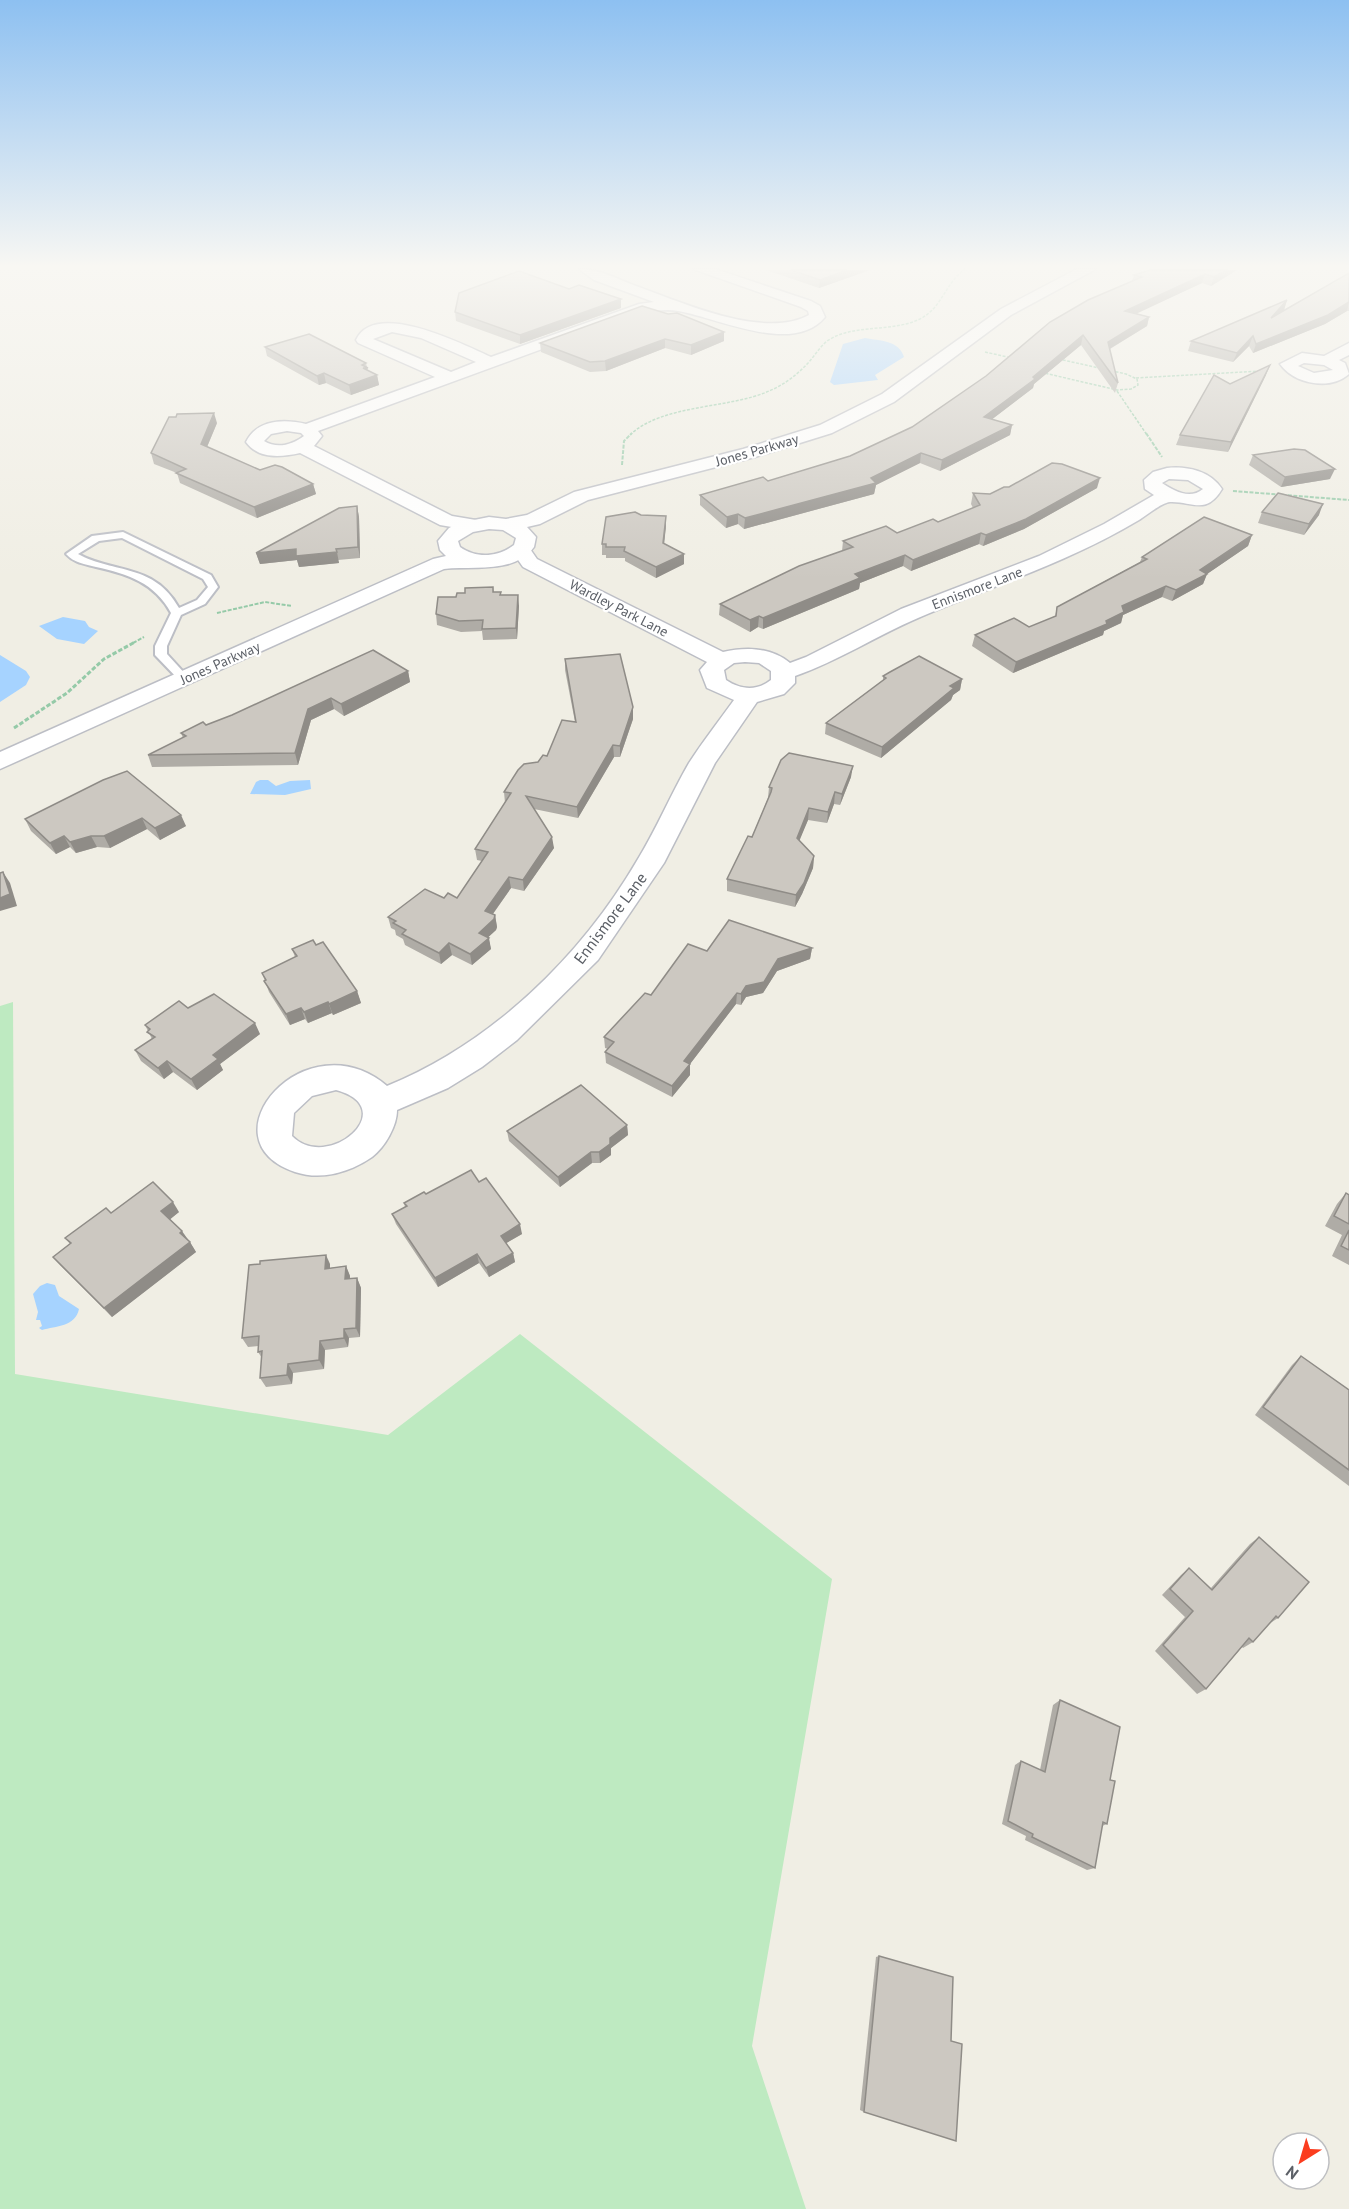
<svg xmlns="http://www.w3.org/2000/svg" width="1349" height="2209" font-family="'PT Sans',sans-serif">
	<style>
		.green { fill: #beeac1 }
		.water { fill: #a6d3ff }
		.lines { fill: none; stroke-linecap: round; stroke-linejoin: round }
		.service-casing { stroke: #bcbec5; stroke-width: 4 }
		.minor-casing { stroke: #bcbec5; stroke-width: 3 }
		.tertiary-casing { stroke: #bcbec5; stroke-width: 3 }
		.path-far2 { stroke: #95caa8; stroke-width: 1.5; stroke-dasharray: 3 1.5; stroke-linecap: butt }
		.path-far1 { stroke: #95caa8; stroke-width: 2; stroke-dasharray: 4 1.5; stroke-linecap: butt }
		.path { stroke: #95caa8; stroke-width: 3; stroke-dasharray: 4.5 2; stroke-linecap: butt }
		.service { fill: #fff; fill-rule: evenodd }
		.minor { fill: #fff; fill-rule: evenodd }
		.tertiary { fill: #fff; fill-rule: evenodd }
		.wall { fill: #afaca6 }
		.shaded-wall { fill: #8f8c87 }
		.building { fill: #ccc8c1; stroke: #8f8c87; stroke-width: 1.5 }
		.labels { text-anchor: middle; stroke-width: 4.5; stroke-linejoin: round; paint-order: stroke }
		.far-street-label { font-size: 14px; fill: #5c6067; stroke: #fff }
		.street-label { font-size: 16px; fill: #5c6067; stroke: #fff }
	</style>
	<rect width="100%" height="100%" fill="#f0eee4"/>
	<path class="green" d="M13 1002 15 1374 388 1435 520 1334 832 1579 752 2046 806 2209H0V1006Z"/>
	<g class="water">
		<path d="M865 338C880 341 899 340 904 357L875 375 878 380 834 385 830 382 843 344Z"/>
		<path d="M63 617 85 621 89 627 98 631 84 644 57 639 39 626Z"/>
		<path d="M0 655 26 671 30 677 26 685 0 702Z"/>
		<path d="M260 780H268L276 786 290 781 310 780 311 789 285 795 250 794 256 782Z"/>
		<path d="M47 1283 55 1285 59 1296 79 1309C75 1327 56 1326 42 1330L39 1328 42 1326 40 1320H36L38 1312 33 1294 40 1286Z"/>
	</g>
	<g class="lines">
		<defs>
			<path id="service" d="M123 532 211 575 218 587 205 604 181 615 167 646V654L188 677V681H180L155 655V646L171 613C155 583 128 574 96 567 85 564 74 563 66 554L92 536ZM122 538 203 579 208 587 197 600 179 608C154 563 115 574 78 554L99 541Z"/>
			<g id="minor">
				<path d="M579 269C600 269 617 279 636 286 681 302 764 340 809 315L808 311 801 307 693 269H715L811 301 820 306 825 317C793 356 716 317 678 311 668 309 656 311 646 311L318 431 322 436 314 446 452 516 482 521 485 525 482 529 475 531 440 525 300 453C282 457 259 460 246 442 257 419 285 419 306 424L435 377 358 343 356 340C375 299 464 345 491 357L639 304 654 302 594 280ZM392 332 421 338 476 362 451 372 373 339ZM287 431 301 433 304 436C292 445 277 449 264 441L271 434Z"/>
				<path d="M1349 343V355L1339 360 1345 363 1349 374C1330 391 1294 384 1280 364L1302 353 1324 356ZM1304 363 1324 365 1333 370 1314 373 1298 366Z"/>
				<path d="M1167 468C1188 466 1210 471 1222 489 1206 516 1192 501 1170 502 1161 503 1147 515 1139 520 1069 562 992 586 918 618 876 636 838 661 795 676V683L784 694 757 702 715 763 664 863 598 960 517 1040 482 1067 448 1088 397 1110C397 1126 385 1147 372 1157 350 1172 322 1181 295 1172 200 1140 306 1017 387 1086 492 1043 581 957 638 859 657 828 671 794 689 763 703 741 719 721 734 700L707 688 700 670 707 662 523 567 511 550 514 546H528L537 559 723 652C745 647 771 647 790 663L806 657 901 609 1039 556 1104 524 1154 495 1145 489 1144 480 1153 472ZM1169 479 1188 480 1203 489C1190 500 1174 491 1162 483ZM745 662 759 663 771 671V680C757 691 741 690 726 680L724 670 734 663ZM336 1090C403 1108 328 1173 292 1136L294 1113 312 1096Z"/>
			</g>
			<path id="tertiary" d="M1077 269H1096L1011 315 894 402 832 433 755 457 588 500 540 524 527 527 536 537 534 547C515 574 472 566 444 569L0 769V752L433 559 446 556 440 550 438 541 449 528 459 523 489 517 506 519 527 515 574 492 743 449 820 425 882 394 1001 309ZM489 529 503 530 516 538 514 545C498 557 477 559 460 547L458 541 473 532Z"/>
		</defs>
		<use href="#service" class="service-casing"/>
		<use href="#minor" class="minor-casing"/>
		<use href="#tertiary" class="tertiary-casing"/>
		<g class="path-far2">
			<path d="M985 352 1012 358"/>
			<path d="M1036 358H1054L1126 374 1137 379 1138 385 1131 389 1117 390 1027 369 1025 361Z"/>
			<path d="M1136 378 1261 371"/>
			<path d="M1117 391 1147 435"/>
			<path d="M630 435C662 404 729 409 769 391 784 385 798 374 809 362 815 355 820 347 827 341 854 323 891 333 920 319 943 307 945 283 965 269"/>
		</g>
		<g class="path-far1">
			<path d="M1146 433 1162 457"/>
			<path d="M622 465 624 441 632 433"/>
			<path d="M1233 491 1349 500"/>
			<path d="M217 613 265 602 292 606"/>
			<path d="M133 643 144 637"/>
		</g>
		<path class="path" d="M14 728 67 693 104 659 135 642"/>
		<use href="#service" class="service"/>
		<use href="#minor" class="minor"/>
		<use href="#tertiary" class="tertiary"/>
	</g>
	<g class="wall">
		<path d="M766 270H870L819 288Z"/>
		<path d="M1150 270H1237L1211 286 1202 283 1136 313 1149 317 1147 326 1110 349 1118 383 1115 393 1081 345 1034 384 1033 388 992 419 1012 425 1010 435 940 471 920 463 876 485 874 494 744 529 738 524 726 528 700 505V495L768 481 850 456 912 427 1132 281 1134 275Z"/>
		<path d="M1349 273V311H1347L1325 324 1253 353 1249 346 1233 362 1188 351 1191 341 1287 300 1284 310 1282 311Z"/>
		<path d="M569 289 621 299V308L520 344 456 321 455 312Z"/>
		<path d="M642 306 724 341 691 355 665 348 606 371 590 372 541 352 540 343Z"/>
		<path d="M265 347 366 363 368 371 377 375 379 385 351 395 326 383 319 385 267 356Z"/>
		<path d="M1266 375 1228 452 1176 445 1180 435 1230 384Z"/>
		<path d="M217 423 207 447 260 470 313 484 316 494 257 518 180 483 177 473 154 464 151 453Z"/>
		<path d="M1253 455 1330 479 1281 487 1249 465Z"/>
		<path d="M1097 488 1024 529 983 546 979 544 911 571 903 566 860 583 859 589 763 629 758 627 750 632 719 615 720 604 842 551 843 541 897 533 938 522 973 508 971 504 973 493 990 494Z"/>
		<path d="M357 506 359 517 360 558 338 560 339 563 299 567 297 560 260 564 256 553Z"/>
		<path d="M1262 512 1319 515 1304 535 1258 523Z"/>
		<path d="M641 515 666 516V526L664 543 684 564 656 578 625 561V558H606V555H602V544Z"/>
		<path d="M1252 535 1248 546 1207 574 1203 584 1172 601 1162 597 1123 615 1121 623 1104 631 1103 635 1013 673 972 646 975 635 1029 627 1055 617 1057 607 1140 562 1142 557Z"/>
		<path d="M493 587 494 592 501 595 519 606 517 639 483 640 482 631 461 632 437 625 436 614 456 597 465 593Z"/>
		<path d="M565 659 633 707V719L620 757H614L578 818 534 809 554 848 524 891 511 888 493 914 495 915 497 927 496 930 488 937 491 949 472 965 452 955 441 964 405 945 403 939 396 935 395 930 391 928 388 917 444 898H457L482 861 477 860 475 849 505 803 504 792 547 756 575 722 565 670Z"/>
		<path d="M408 671 410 682 344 716 334 709 311 720 298 765 152 767 148 755 183 738 181 733 206 725Z"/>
		<path d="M883 676 962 679 960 690 953 695 951 700 881 758 825 734 826 723 883 681Z"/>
		<path d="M851 777 840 805 834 804 827 823 808 820 799 840 814 856 813 868 802 894 795 907 727 891V879L752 837 768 798 769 787Z"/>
		<path d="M103 780 186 826 160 840 147 829 110 848 97 847 76 853 70 847 56 854 31 831 25 819Z"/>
		<path d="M812 948 810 959 777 971 763 993 746 997 741 1005 736 1004 690 1064V1075L672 1097 606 1063 605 1052 608 1049 605 1048 604 1037 651 995 707 951Z"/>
		<path d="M292 949 357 991 361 1003 333 1015 332 1013 308 1023 305 1019 290 1025 269 992 262 973 295 957Z"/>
		<path d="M188 1008 260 1034 220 1064 223 1070 197 1090 173 1072 164 1079 141 1061 135 1050 152 1039 145 1025Z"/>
		<path d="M627 1125 628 1135 611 1148V1155L600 1163H592L560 1187 509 1141 507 1131Z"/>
		<path d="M479 1182 522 1234 506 1243 513 1253 515 1262 489 1277 479 1263 438 1287 396 1224 392 1214 405 1207 404 1203 426 1194Z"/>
		<path d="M1346 1193 1349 1195V1265L1332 1256 1342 1235 1325 1226 1337 1204Z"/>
		<path d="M179 1212 170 1219 189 1241 196 1252 112 1317 61 1266 53 1257 70 1244 65 1238 111 1213Z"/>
		<path d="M330 1264V1268L346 1266 350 1276V1279L357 1278 361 1288 360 1337 349 1338 348 1347 325 1350 324 1369 293 1373 292 1384 266 1387 260 1378 262 1358 258 1352V1346L248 1347 242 1338Z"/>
		<path d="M1301 1356 1349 1390V1486L1255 1415 1292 1365Z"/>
		<path d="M1259 1537 1278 1618 1269 1624 1253 1642 1243 1648 1242 1647 1206 1689 1197 1694 1155 1651 1185 1617 1162 1595 1181 1575 1189 1568 1211 1588 1250 1544Z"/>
		<path d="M1060 1700 1110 1780 1107 1824 1102 1826 1095 1868 1087 1870 1025 1840 1026 1836 1002 1824 1015 1765 1021 1761 1040 1770 1053 1705Z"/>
		<path d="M879 1956 864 2112 860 2110 876 1957Z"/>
	</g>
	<g class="shaded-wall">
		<path d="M847 270H870L819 288 820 280Z"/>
		<path d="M1226 270H1237L1211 286 1214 277Z"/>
		<path d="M1205 274 1202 283 1123 320 1125 311Z"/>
		<path d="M621 299V308L520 344V335Z"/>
		<path d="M1287 300 1284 310 1267 327 1271 318Z"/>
		<path d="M1349 302 1347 311 1325 324 1253 353 1256 344Z"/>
		<path d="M1149 317 1147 326 1106 351 1108 342Z"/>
		<path d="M724 332V341L691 355V345Z"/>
		<path d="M1083 335 1081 345 1034 384 1033 388 982 427 984 417Z"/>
		<path d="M1253 336 1249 346 1233 362 1237 353Z"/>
		<path d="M665 339V348L606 371 605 361Z"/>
		<path d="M1270 365 1266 375 1228 452 1231 442Z"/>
		<path d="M324 373 326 383 319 385 317 376Z"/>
		<path d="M377 375 379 385 351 395 349 385Z"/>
		<path d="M214 413 217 423 204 454 201 444Z"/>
		<path d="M1012 425 1010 435 940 471 942 460Z"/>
		<path d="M921 453 920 463 876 485 874 494 744 529 745 518 871 478Z"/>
		<path d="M1335 469 1330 479 1281 487 1285 477Z"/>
		<path d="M1100 478 1097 488 1024 529 983 546 986 535Z"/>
		<path d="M313 484 316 494 257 518 254 507Z"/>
		<path d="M1323 504 1319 515 1304 535 1309 524Z"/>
		<path d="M357 506 359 517 360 558 358 547Z"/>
		<path d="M738 514V524L726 528 727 517Z"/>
		<path d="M666 516V526L663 554V543Z"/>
		<path d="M981 533 979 544 911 571 913 560Z"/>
		<path d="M1252 535 1248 546 1207 574 1203 584 1172 601 1176 590 1200 570Z"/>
		<path d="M296 549 337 552 339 563 299 567 297 560 260 564 256 553Z"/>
		<path d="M684 554V564L656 578V567Z"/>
		<path d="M905 555 903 566 860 583 859 589 763 629V618L855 574Z"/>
		<path d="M1166 586 1162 597 1123 615 1121 623 1104 631 1103 635 1013 673 1016 662 1122 606Z"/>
		<path d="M518 595 519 606 517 639 516 628Z"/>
		<path d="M759 616 758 627 750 632V620Z"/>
		<path d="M408 671 410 682 344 716 341 704Z"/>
		<path d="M962 679 960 690 953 695 951 700 881 758 882 747 950 686Z"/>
		<path d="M331 698 334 709 311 720 298 765 295 753 308 709Z"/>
		<path d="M633 707V719L620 757V746Z"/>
		<path d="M613 745 614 757 578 818 577 807Z"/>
		<path d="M853 766 851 777 840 805 842 794Z"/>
		<path d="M835 792 834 804 827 823 828 812Z"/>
		<path d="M809 808 808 820 796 849 797 838Z"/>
		<path d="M181 815 186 826 160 840 155 828Z"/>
		<path d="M142 818 147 829 110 848 104 836Z"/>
		<path d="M64 836 70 847 56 854 50 843Z"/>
		<path d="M91 836 97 847 76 853 70 842Z"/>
		<path d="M552 837 554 848 524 891 523 880Z"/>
		<path d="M814 856 813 868 802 894 795 907 796 895Z"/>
		<path d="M3 872 10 883 17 906 0 911V898Z"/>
		<path d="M509 877 511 888 487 922 485 911Z"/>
		<path d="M495 915 497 927 496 930 481 944 479 933Z"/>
		<path d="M489 938 491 949 472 965 470 954Z"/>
		<path d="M449 943 452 955 441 964 439 953Z"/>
		<path d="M812 948 810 959 777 971 763 993 746 997 741 1005V994L746 986 778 959Z"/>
		<path d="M357 991 361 1003 333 1015 329 1004Z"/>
		<path d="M737 993 736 1004 690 1064V1075L672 1097V1086L684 1061Z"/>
		<path d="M328 1002 332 1013 308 1023 304 1012Z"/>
		<path d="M301 1008 305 1019 290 1025 286 1014Z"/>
		<path d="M255 1023 260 1034 220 1064 223 1070 197 1090 191 1079 213 1055Z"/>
		<path d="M167 1061 173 1072 164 1079 158 1068Z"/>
		<path d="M627 1125 628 1135 611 1148V1155L600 1163 599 1152 610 1138Z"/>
		<path d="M591 1152 592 1163 560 1187 558 1177Z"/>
		<path d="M173 1202 179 1212 168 1221 161 1211Z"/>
		<path d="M520 1224 522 1234 503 1245 501 1236Z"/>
		<path d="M182 1231 189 1241 186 1243 180 1233Z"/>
		<path d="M190 1242 196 1252 112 1317 104 1308Z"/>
		<path d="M513 1253 515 1262 489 1277 486 1268Z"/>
		<path d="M477 1254 479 1263 438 1287 435 1278Z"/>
		<path d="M326 1255 330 1264V1278L325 1269Z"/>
		<path d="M346 1266 350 1276 349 1289 345 1279Z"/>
		<path d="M357 1278 361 1288 360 1337 356 1328Z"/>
		<path d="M344 1329 349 1338 348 1347 344 1338Z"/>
		<path d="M320 1341 325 1350 324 1369 319 1360Z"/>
		<path d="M288 1364 293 1373 292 1384 287 1375Z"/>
	</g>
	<g class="building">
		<path d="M791 270H847L820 280Z"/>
		<path d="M1150 270H1226L1214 277 1205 274 1125 311 1149 317 1108 342 1118 383 1083 335 1033 377 1035 379 984 417 1012 425 942 460 921 453 871 478 876 483 745 518 738 514 727 517 700 495 763 477 768 481 850 456 912 427 986 376 1050 322 1088 300 1142 277 1134 275Z"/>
		<path d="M519 271 569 289 579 285 621 299 520 335 455 312 459 293Z"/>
		<path d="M1349 273V302L1328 315 1256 344 1253 336 1237 353 1191 341 1287 300 1271 318Z"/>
		<path d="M642 306 668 314 677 313 724 332 691 345 665 339 605 361 590 362 540 343Z"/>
		<path d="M309 334 366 363 362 365 368 368H363L377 375 349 385 324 373 317 376 265 347Z"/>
		<path d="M1270 365 1231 442 1180 435 1214 375 1230 384Z"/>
		<path d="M214 413 201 444 260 470 275 465 282 467 313 484 254 507 176 473 186 469 151 453 169 417H176L177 414Z"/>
		<path d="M1294 449 1305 450 1335 469 1285 477 1253 455Z"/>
		<path d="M1052 463 1062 464 1100 478 1026 519 986 535 981 533 913 560 905 555 855 574 860 578 763 618 759 616 750 620 720 604 799 566 853 547 843 541 886 526 897 533 933 519 938 522 980 505 973 493 990 494 1004 487H1009Z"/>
		<path d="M1278 493 1323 504 1309 524 1262 512Z"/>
		<path d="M357 506 358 547 336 549 337 552 296 556V549L256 553 339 508Z"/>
		<path d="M635 512 641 515 666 516 663 543 684 554 656 567 624 551 625 547H606V544H602L606 517Z"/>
		<path d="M1204 517 1252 535 1200 570 1207 574 1176 590 1166 586 1122 606 1124 612 1106 621 1107 624 1016 662 975 635 1014 618 1029 627 1056 616 1057 607 1147 559 1142 557Z"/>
		<path d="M493 587V592H501L500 595H518L516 628 482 629 483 620 459 621 436 614 438 597H456L457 593H465V588Z"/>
		<path d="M373 650 408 671 341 704 331 698 308 709 295 753 148 755 186 736 181 733 203 722 206 725 232 715Z"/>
		<path d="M620 654 633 707 620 746 613 745 577 807 526 796 552 837 523 880 509 877 485 911 495 915 494 919 479 933 489 938 470 954 449 943 439 953 402 934 406 930 393 923 396 921 388 917 425 889 444 898 448 893 457 898 488 852 475 849 511 793 504 792 518 770 524 764 538 762 543 755 547 756 562 720 576 722 565 659Z"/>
		<path d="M919 656 962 679 950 686 954 688 882 747 826 723 886 678 883 676 890 672Z"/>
		<path d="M789 753 853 766 842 794 835 792 828 812 809 808 797 838 814 856 804 883 796 895 727 879 748 836 752 837 771 792 772 788 769 787 781 760Z"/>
		<path d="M127 771 181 815 155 828 142 818 104 836H91L70 842 64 836 50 843 25 819 103 780Z"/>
		<path d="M3 872 10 894 0 898V873Z"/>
		<path d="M729 920 812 948 778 959 764 982 746 986 741 994 737 993 684 1061 690 1064 672 1086 605 1052 614 1042 604 1037 645 993 651 995 688 944 707 951Z"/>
		<path d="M313 940 316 945 323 942 357 991 329 1004 328 1002 304 1012 301 1008 286 1014 264 981 266 980 262 973 297 956 292 949Z"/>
		<path d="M214 994 255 1023 213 1055 218 1059 191 1079 167 1061 158 1068 135 1050 155 1037 147 1032 150 1029 145 1025 179 1001 188 1008Z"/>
		<path d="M581 1085 627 1125 610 1138V1144L599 1152H591L558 1177 507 1131Z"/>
		<path d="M471 1170 479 1182 486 1178 520 1224 501 1236 513 1253 486 1268 477 1254 435 1278 392 1214 407 1206 404 1203 424 1192 426 1194Z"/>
		<path d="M153 1182 173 1202 161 1211 182 1231 180 1233 190 1242 104 1308 53 1257 71 1243 65 1238 106 1208 111 1213Z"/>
		<path d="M1346 1193 1349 1195V1224L1334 1216Z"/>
		<path d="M1349 1230V1250L1341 1246Z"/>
		<path d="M326 1255 325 1269 346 1266 345 1279 357 1278 356 1328 344 1329V1338L320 1341 319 1360 288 1364 287 1375 260 1378 262 1351 258 1352 259 1336 242 1338 249 1265 260 1264V1261Z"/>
		<path d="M1301 1356 1349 1390V1470L1263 1407Z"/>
		<path d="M1259 1537 1309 1582 1278 1618 1276 1616 1253 1642 1249 1638 1206 1689 1163 1645 1193 1611 1170 1589 1189 1568 1212 1590Z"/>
		<path d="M1060 1700 1120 1727 1110 1780 1115 1781 1107 1824 1103 1822 1095 1868 1032 1837 1033 1834 1008 1821 1021 1761 1045 1772Z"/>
		<path d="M879 1956 953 1977 951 2041 962 2044 956 2141 864 2112Z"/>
	</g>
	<linearGradient id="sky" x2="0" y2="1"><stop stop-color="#8dc0f1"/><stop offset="0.46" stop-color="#f8f7f3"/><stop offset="1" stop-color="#f8f7f3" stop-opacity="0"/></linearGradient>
	<rect width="1349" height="579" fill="url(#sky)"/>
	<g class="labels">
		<g class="far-street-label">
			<text transform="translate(757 450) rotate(-16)" y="5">Jones Parkway</text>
			<text transform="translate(977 588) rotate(-21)" y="5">Ennismore Lane</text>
			<text transform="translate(619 608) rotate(27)" y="5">Wardley Park Lane</text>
			<text transform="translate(220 663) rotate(-24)" y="5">Jones Parkway</text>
		</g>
		<g class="street-label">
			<text transform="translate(610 918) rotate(-53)" y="6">Ennismore Lane</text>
		</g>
	</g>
	<g transform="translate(1301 2161) rotate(217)"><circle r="28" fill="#ffffff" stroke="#bebfc2" stroke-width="1.5"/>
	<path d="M0-4.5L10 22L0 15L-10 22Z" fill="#fb3d1f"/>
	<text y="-9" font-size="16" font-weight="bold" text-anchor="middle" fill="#5c6067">N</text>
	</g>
</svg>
